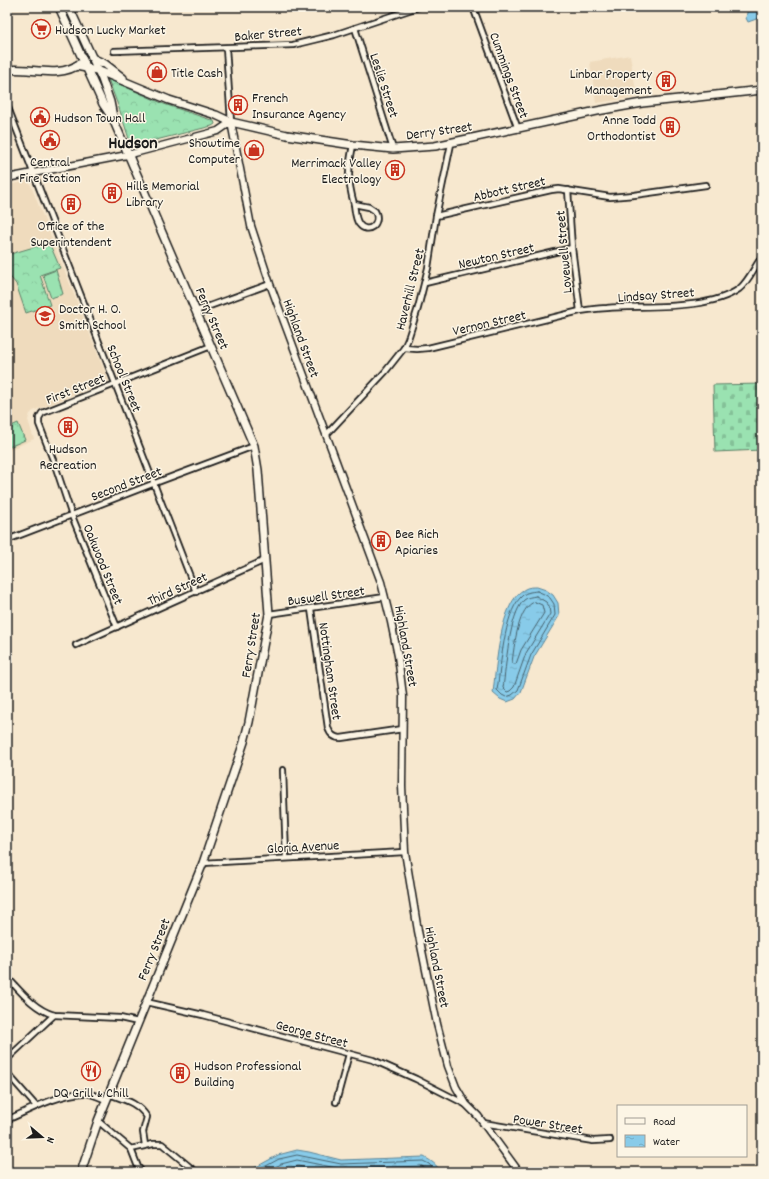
<svg xmlns="http://www.w3.org/2000/svg" width="769" height="1179" font-family="Dekko,sans-serif">
	<style>
		.built { fill: #efdbbd }
		.grass { fill: #9ae2b1; stroke: #5b7f66 }
		.forest { fill: url(#forest-crowns); stroke: #5b7f66 }
		.cemetery { fill: url(#cemetery-stones); stroke: #5b7f66 }
		.water { fill: url(#water-ripples); stroke: #5d8597 }
		.lines { fill: none; stroke-linecap: round; stroke-linejoin: round }
		.shore { stroke: #47626e; stroke-width: 1 }
		.street-casing { stroke: #1c1c1c; stroke-width: 8 }
		.secondary-casing { stroke: #1c1c1c; stroke-width: 9 }
		.primary-casing { stroke: #1c1c1c; stroke-width: 10 }
		.street { stroke: #fcf5e5; stroke-width: 4.5 }
		.secondary { stroke: #fcf5e5; stroke-width: 6 }
		.primary { stroke: #fcf5e5; stroke-width: 7 }
		.labels { text-anchor: middle; stroke-width: 3; stroke-linejoin: round; paint-order: stroke }
		.poi-label { font-size: 14px; fill: #1c1c1c; stroke: #fcf5e5; text-anchor: start }
		.street-label { font-size: 14px; fill: #1c1c1c; stroke: #fcf5e5 }
		.district-label { font-size: 18px; font-weight: bold; fill: #1c1c1c; stroke: #fcf5e5 }
	</style>
	<defs>
		<pattern id="forest-crowns" width="20" height="18" patternUnits="userSpaceOnUse"><rect width="20" height="18" fill="#9ae2b1"/><path d="M2 6a3 3 0 1 1 6 0M12 15a3 3 0 1 1 6 0" fill="none" stroke="#84c198"/></pattern>
		<pattern id="cemetery-stones" width="16" height="16" patternUnits="userSpaceOnUse"><rect width="16" height="16" fill="#9ae2b1"/><path d="M2 7V4a2 2 0 0 1 4 0v3zM10 15v-3a2 2 0 0 1 4 0v3z" fill="#84c198"/></pattern>
		<pattern id="water-ripples" width="26" height="14" patternUnits="userSpaceOnUse"><rect width="26" height="14" fill="#88cbe9"/><path d="M2 4q2-2 4 0t4 0M15 11q2-2 4 0t4 0" fill="none" stroke="#75aec7"/></pattern>
	</defs>
	<rect width="100%" height="100%" fill="#f7e8cf"/>
	<filter id="ink" filterUnits="userSpaceOnUse"><feTurbulence type="fractalNoise" baseFrequency=".025" numOctaves="2"/><feDisplacementMap in="SourceGraphic" scale="8" xChannelSelector="R" yChannelSelector="G"/><feConvolveMatrix kernelMatrix="1 2 1 2 8 2 1 2 1" color-interpolation-filters="sRGB"/></filter>
	<g filter="url(#ink)">
		<g class="built">
			<path d="M630 55 637 97 596 103 590 62Z"/>
			<path d="M29 181 108 380 33 411 30 414 28 420 34 439 7 451V185Z"/>
		</g>
		<path class="grass" d="M56 270 63 294 51 298 43 275Z"/>
		<g class="forest">
			<path d="M108 79 164 104 214 121 215 124 212 126 136 145H133L130 142 119 108Z"/>
			<path d="M44 244 51 247 60 268 40 275 50 305 26 313 16 284 7 273V255Z"/>
			<path d="M18 423 25 440 7 448V428Z"/>
		</g>
		<path class="cemetery" d="M762 384V450L715 452 713 385Z"/>
		<g class="water">
			<path d="M748 7H762V17L748 22 746 18Z"/>
			<path d="M537 587 546 590 553 595 558 603 559 616 534 657 521 692 515 699 507 702 500 699 493 693C496 668 500 600 525 589 528 587 533 587 537 587Z"/>
			<path d="M297 1150 309 1152 341 1160 424 1157C431 1161 437 1164 440 1172H247L278 1155Z"/>
		</g>
		<g class="lines">
			<g class="shore">
				<path d="M537 591 544 594 550 598 554 604 555 615 531 655 518 690 512 695 506 697 502 695 497 690C501 666 504 615 520 598 525 592 530 592 537 591Z"/>
				<path d="M536 596 546 602 549 606 550 614 526 653 514 687 510 691 507 692 503 688C506 667 509 615 524 600 528 597 531 597 536 596Z"/>
				<path d="M535 602 542 605 544 613 521 650 516 664H514L512 663C514 648 518 605 535 602Z"/>
				<path d="M255 1172 279 1159 297 1155 341 1164 423 1161 429 1164 436 1172"/>
				<path d="M266 1172 281 1164 297 1160 341 1169 422 1166 430 1172"/>
				<path d="M278 1172 298 1166 324 1172"/>
			</g>
			<defs>
				<g id="street">
					<path d="M473 7 518 129"/>
					<path d="M355 28 393 149"/>
					<path d="M226 48 231 122"/>
					<path d="M114 51 293 45 334 35 418 7"/>
					<path d="M7 105C69 268 134 429 196 592"/>
					<path d="M353 145C348 170 347 179 354 204"/>
					<path d="M568 190 572 248 580 311"/>
					<path d="M354 204 369 207 375 211C382 224 367 235 359 224 355 219 355 210 354 204Z"/>
					<path d="M436 216 551 190 559 189 610 197 634 195 706 185"/>
					<path d="M425 283 572 248"/>
					<path d="M196 311 270 284"/>
					<path d="M404 348 417 349 428 348 580 311C589 310 598 308 607 308 644 305 708 311 739 289 749 281 754 267 762 257"/>
					<path d="M326 435 385 372 404 348 408 339 418 308 428 268 436 216 451 144"/>
					<path d="M7 540 155 483 254 446"/>
					<path d="M311 609 328 728C330 734 334 738 341 738L403 729"/>
					<path d="M269 614 385 597"/>
					<path d="M117 627 72 516 55 465 39 424V418L42 413 115 384 211 346"/>
					<path d="M76 645 265 560"/>
					<path d="M283 770 286 857"/>
					<path d="M203 863 405 852"/>
					<path d="M7 977C21 992 34 1009 54 1015L120 1018 138 1022"/>
					<path d="M146 1002 203 1015 373 1060 416 1079 465 1104"/>
					<path d="M7 1059 54 1015"/>
					<path d="M7 1073 36 1106"/>
					<path d="M109 1094C125 1100 137 1102 147 1117L143 1132 145 1145"/>
					<path d="M336 1102 349 1054"/>
					<path d="M7 1120C27 1111 63 1092 86 1093 93 1094 99 1097 106 1100"/>
					<path d="M98 1121 131 1149 138 1167 142 1172"/>
					<path d="M483 1123 593 1141 610 1140"/>
					<path d="M131 1149 153 1144H162L196 1172"/>
				</g>
				<path id="secondary" d="M7 178 127 155 218 131 231 122 251 226 270 284 381 582 391 622 398 656 403 696 402 786 405 852 418 931 437 1024 448 1066 456 1087 466 1104 478 1116 519 1172"/>
				<g id="primary">
					<path d="M59 7 103 104 113 119 254 446 258 470 269 614 249 722 244 742 203 863 98 1121 81 1172"/>
					<path d="M69 7 102 79 110 102 113 117"/>
					<path d="M92 58 105 64 123 78"/>
					<path d="M76 66 97 70 169 100 216 115 231 122 287 135 353 145 393 149 435 146 597 111 642 103 762 90"/>
					<path d="M7 70C29 67 60 79 79 64"/>
				</g>
			</defs>
			<use href="#street" class="street-casing"/>
			<use href="#secondary" class="secondary-casing"/>
			<use href="#primary" class="primary-casing"/>
			<use href="#street" class="street"/>
			<use href="#secondary" class="secondary"/>
			<use href="#primary" class="primary"/>
		</g>
	</g>
	<defs>
		<symbol id="supermarket-ring" viewBox="-11 -11 22 22"><circle r="9.5" fill="#fcf5e5" stroke="#c8321e" stroke-width="1.5"/><path d="M-6-5.5h2.5l.6 2H6L4.5 2H-2.5L-4.4-4H-6ZM-1.5 3.2a1.3 1.3 0 1 0 .1 0ZM3 3.2a1.3 1.3 0 1 0 .1 0Z" fill="#c8321e"/></symbol>
		<symbol id="shop-ring" viewBox="-11 -11 22 22"><circle r="9.5" fill="#fcf5e5" stroke="#c8321e" stroke-width="1.5"/><path d="M-5-2.5h2.3a2.7 3.5 0 0 1 5.4 0H5L5.5 6h-11ZM-1.5-2.5h3a1.5 2.3 0 0 0-3 0Z" fill="#c8321e"/></symbol>
		<symbol id="building-ring" viewBox="-11 -11 22 22"><circle r="9.5" fill="#fcf5e5" stroke="#c8321e" stroke-width="1.5"/><path d="M-4-6H4V6H1V3H-1V6H-4ZM-2.5-4.3h1.7v1.8h-1.7ZM.8-4.3h1.7v1.8H.8ZM-2.5-1h1.7V.8h-1.7ZM.8-1h1.7V.8H.8Z" fill="#c8321e"/></symbol>
		<symbol id="civic-ring" viewBox="-11 -11 22 22"><circle r="9.5" fill="#fcf5e5" stroke="#c8321e" stroke-width="1.5"/><path d="M-.6-6.5H3V-4.5H.6V-3L4-1V1h2V6H-6V1h2V-1L-.6-3ZM-1.2 2.5V6h2.4V2.5Z" fill="#c8321e"/></symbol>
		<symbol id="school-ring" viewBox="-11 -11 22 22"><circle r="9.5" fill="#fcf5e5" stroke="#c8321e" stroke-width="1.5"/><path d="M0-5L7-2L0 1L-7-2ZM-4 1L0 2.5L4 1V4Q0 6-4 4Z" fill="#c8321e"/></symbol>
		<symbol id="restaurant-ring" viewBox="-11 -11 22 22"><circle r="9.5" fill="#fcf5e5" stroke="#c8321e" stroke-width="1.5"/><path d="M-5-6h1v4h1v-4h1v4h1v-4h1v5L-1.5 .5V6h-2V.5L-5-1ZM5-6V6H3V1.5H1.5Q1.5-4 5-6Z" fill="#c8321e"/></symbol>
	</defs>
	<g fill-rule="evenodd">
		<use href="#supermarket-ring" x="30" y="18" width="22" height="22"/>
		<use href="#shop-ring" x="146" y="61" width="22" height="22"/>
		<use href="#building-ring" x="655" y="70" width="22" height="22"/>
		<use href="#building-ring" x="227" y="94" width="22" height="22"/>
		<use href="#civic-ring" x="29" y="106" width="22" height="22"/>
		<use href="#building-ring" x="659" y="116" width="22" height="22"/>
		<use href="#civic-ring" x="39" y="129" width="22" height="22"/>
		<use href="#shop-ring" x="243" y="139" width="22" height="22"/>
		<use href="#building-ring" x="384" y="159" width="22" height="22"/>
		<use href="#building-ring" x="101" y="182" width="22" height="22"/>
		<use href="#building-ring" x="60" y="193" width="22" height="22"/>
		<use href="#school-ring" x="34" y="305" width="22" height="22"/>
		<use href="#building-ring" x="57" y="416" width="22" height="22"/>
		<use href="#building-ring" x="370" y="530" width="22" height="22"/>
		<use href="#restaurant-ring" x="80" y="1060" width="22" height="22"/>
		<use href="#building-ring" x="169" y="1062" width="22" height="22"/>
	</g>
	<g class="labels">
		<g class="poi-label">
			<text x="55" y="34">Hudson Lucky Market</text>
			<text x="171" y="77">Title Cash</text>
			<text x="652" y="78" text-anchor="end">Linbar Property<tspan x="652" dy="16">Management</tspan></text>
			<text x="252" y="102">French<tspan x="252" dy="16">Insurance Agency</tspan></text>
			<text x="54" y="122">Hudson Town Hall</text>
			<text x="656" y="124" text-anchor="end">Anne Todd<tspan x="656" dy="16">Orthodontist</tspan></text>
			<text x="240" y="147" text-anchor="end">Showtime<tspan x="240" dy="16">Computer</tspan></text>
			<text x="50" y="166" text-anchor="middle">Central<tspan x="50" dy="16">Fire Station</tspan></text>
			<text x="381" y="167" text-anchor="end">Merrimack Valley<tspan x="381" dy="16">Electrology</tspan></text>
			<text x="126" y="190">Hills Memorial<tspan x="126" dy="16">Library</tspan></text>
			<text x="71" y="230" text-anchor="middle">Office of the<tspan x="71" dy="16">Superintendent</tspan></text>
			<text x="59" y="313">Doctor H. O.<tspan x="59" dy="16">Smith School</tspan></text>
			<text x="68" y="453" text-anchor="middle">Hudson<tspan x="68" dy="16">Recreation</tspan></text>
			<text x="395" y="538">Bee Rich<tspan x="395" dy="16">Apiaries</tspan></text>
			<text x="194" y="1070">Hudson Professional<tspan x="194" dy="16">Building</tspan></text>
			<text x="91" y="1097" text-anchor="middle">DQ Grill &amp; Chill</text>
		</g>
		<g class="street-label">
			<text transform="translate(268 33) rotate(-5)" y="5">Baker Street</text>
			<text transform="translate(510 75) rotate(70)" y="5">Cummings Street</text>
			<text transform="translate(385 85) rotate(72)" y="5">Leslie Street</text>
			<text transform="translate(439 130) rotate(-8)" y="5">Derry Street</text>
			<text transform="translate(509 188) rotate(-13)" y="5">Abbott Street</text>
			<text transform="translate(563 252) rotate(-95)" y="5">Lovewell Street</text>
			<text transform="translate(496 255) rotate(-13)" y="5">Newton Street</text>
			<text transform="translate(409 289) rotate(-76)" y="5">Haverhill Street</text>
			<text transform="translate(656 294) rotate(-4)" y="5">Lindsay Street</text>
			<text transform="translate(213 318) rotate(67)" y="5">Ferry Street</text>
			<text transform="translate(489 322) rotate(-13)" y="5">Vernon Street</text>
			<text transform="translate(302 338) rotate(70)" y="5">Highland Street</text>
			<text transform="translate(125 378) rotate(68)" y="5">School Street</text>
			<text transform="translate(75 388) rotate(-22)" y="5">First Street</text>
			<text transform="translate(126 483) rotate(-21)" y="5">Second Street</text>
			<text transform="translate(104 564) rotate(68)" y="5">Oakwood Street</text>
			<text transform="translate(177 588) rotate(-24)" y="5">Third Street</text>
			<text transform="translate(326 595) rotate(-8)" y="5">Buswell Street</text>
			<text transform="translate(250 645) rotate(-81)" y="5">Ferry Street</text>
			<text transform="translate(407 646) rotate(80)" y="5">Highland Street</text>
			<text transform="translate(331 671) rotate(82)" y="5">Nottingham Street</text>
			<text transform="translate(303 846) rotate(-3)" y="5">Gloria Avenue</text>
			<text transform="translate(153 949) rotate(-68)" y="5">Ferry Street</text>
			<text transform="translate(438 967) rotate(79)" y="5">Highland Street</text>
			<text transform="translate(312 1033) rotate(15)" y="5">George Street</text>
			<text transform="translate(548 1123) rotate(9)" y="5">Power Street</text>
		</g>
		<g class="district-label">
			<text x="133" y="148">Hudson</text>
		</g>
	</g>
	<rect width="769" height="1179" fill="none" stroke="#fcf5e5" stroke-width="24"/>
	<rect x="12" y="12" width="745" height="1155" fill="none" stroke="#1c1c1c" stroke-width="1.5" filter="url(#ink)"/>
	<rect x="617" y="1105" width="130" height="52" fill="#fcf5e5" stroke="#a29e95"/>
	<rect x="625" y="1118" width="20" height="6" fill="#fcf5e5" stroke="#a29e95"/>
	<text x="653" y="1125" font-size="12" fill="#1c1c1c">Road</text>
	<rect x="625" y="1135" width="20" height="12" fill="url(#water-ripples)" stroke="#a29e95"/>
	<text x="653" y="1145" font-size="12" fill="#1c1c1c">Water</text>
	<g transform="translate(42 1137) rotate(109)" stroke="#fcf5e5" stroke-width="3" paint-order="stroke">
	<path d="M0-3L7 15L0 10L-7 15Z" fill="#1c1c1c"/>
	<text y="-6" font-size="11" font-weight="bold" text-anchor="middle" fill="#1c1c1c">N</text>
	</g>
</svg>
